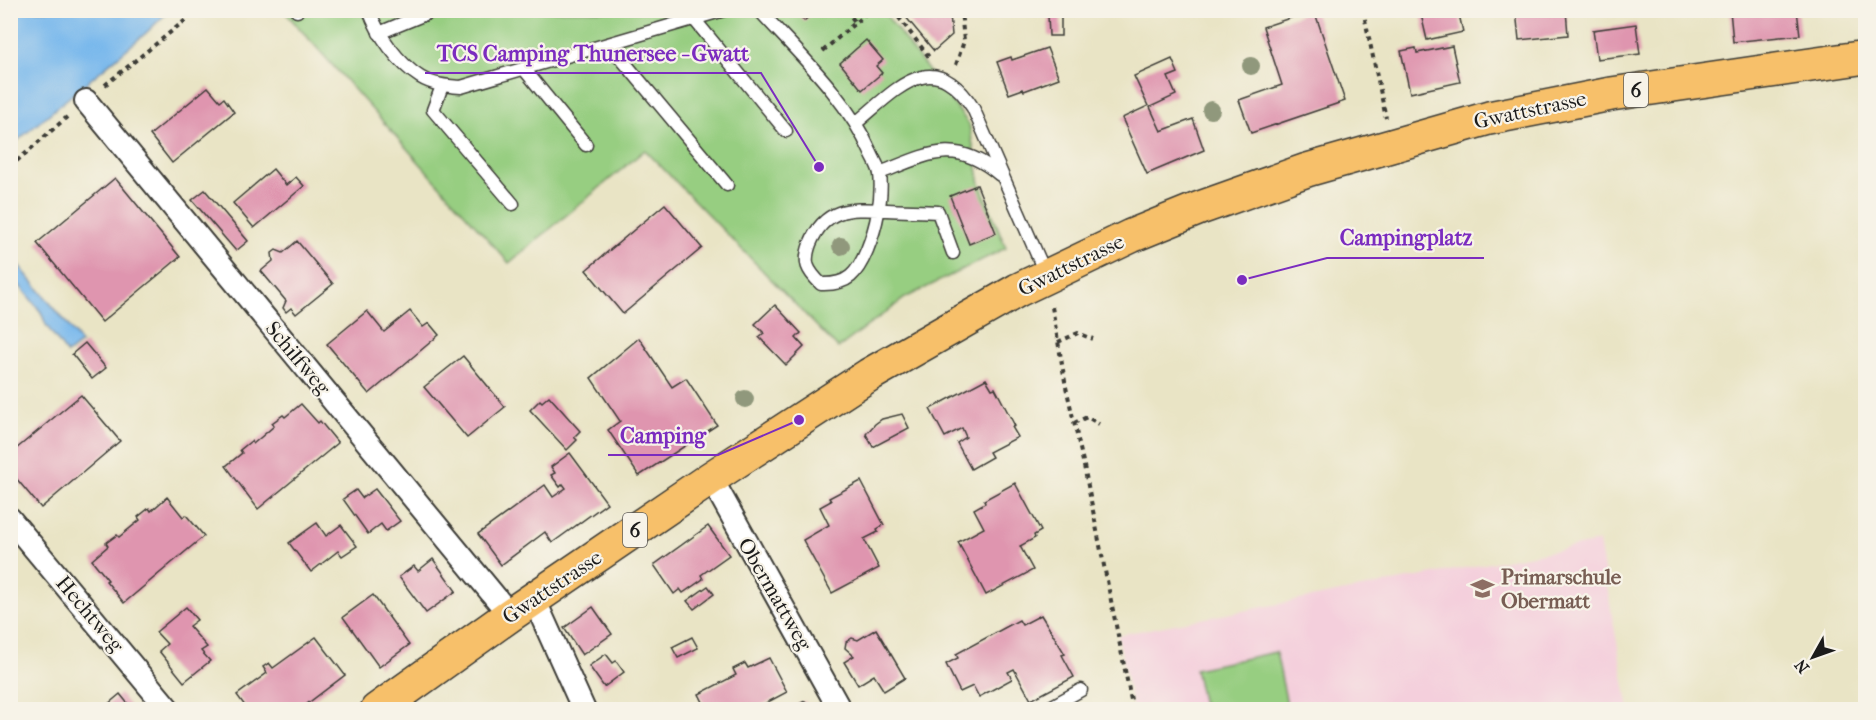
<svg xmlns="http://www.w3.org/2000/svg" width="1876" height="720" font-family="'IM FELL French Canon',serif">
	<style>
		.built { fill: #f4cfdc }
		.green { fill: #97ce81; stroke: #5a754e; stroke-width: 1.5 }
		.water { fill: #78b8ec; stroke: #4a6a84; stroke-width: 1.5 }
		.building { fill: #df95af }
		.lines { fill: none; stroke-linecap: round; stroke-linejoin: round }
		.lane-casing { stroke: #3b3a35; stroke-width: 15 }
		.street-casing { stroke: #3b3a35; stroke-width: 26 }
		.primary-casing { stroke: #3b3a35; stroke-width: 36 }
		.path { stroke: #3b3a35; stroke-width: 4; stroke-dasharray: 4.5 4.5; stroke-linecap: butt }
		.lane { stroke: #fff; stroke-width: 12 }
		.street { stroke: #fff; stroke-width: 22 }
		.primary { stroke: #f7c06b; stroke-width: 33 }
		.tree { fill: #90987b }
		.labels { text-anchor: middle; stroke-width: 4.5; stroke-linejoin: round; paint-order: stroke }
		.shield { fill: #f7f3e8; stroke: #5e5c59; stroke-width: 1.5 }
		.shield-label { font-size: 20px; font-weight: bold; fill: #1c1c1c }
		.street-label { font-size: 21px; fill: #1c1c1c; stroke: #f7f3e8 }
		.education-label { font-size: 21px; font-weight: bold; fill: #785e54; stroke: #f7f3e8; text-anchor: start }
		.leader { fill: none; stroke: #7b2cbf; stroke-width: 2 }
		.callout-dot { fill: #7b2cbf; stroke: #f7f3e8; stroke-width: 2 }
		.callout-label { font-size: 22px; text-anchor: middle; font-weight: bold; fill: #7b2cbf; stroke: #f7f3e8; stroke-width: 4.5; stroke-linejoin: round; paint-order: stroke }
	</style>
	<rect width="100%" height="100%" fill="#f7f3e8"/>
	<filter id="ink" filterUnits="userSpaceOnUse"><feTurbulence type="fractalNoise" baseFrequency=".0167" numOctaves="2"/><feDisplacementMap in="SourceGraphic" scale="12" xChannelSelector="R" yChannelSelector="G"/><feConvolveMatrix kernelMatrix="1 2 1 2 8 2 1 2 1" color-interpolation-filters="sRGB"/></filter>
	<filter id="wash" filterUnits="userSpaceOnUse"><feTurbulence type="fractalNoise" baseFrequency=".008" numOctaves="4" result="noise"/><feDisplacementMap in="SourceGraphic" scale="24" xChannelSelector="R" yChannelSelector="G"/><feGaussianBlur stdDeviation="1.35" result="paint"/><feColorMatrix in="noise" values="0 0 0 0 0 0 0 0 0 0 0 0 0 0 0 0 0 1.4 0 .05"/><feComposite in="paint" operator="in"/></filter>
	<g filter="url(#wash)">
		<rect width="100%" height="100%" fill="#e9e4c5"/>
		<path class="built" d="M1599 542 1629 709H1133L1118 635Z"/>
		<g class="green">
			<path d="M284 11H883L969 124 980 184 1006 248 905 298 838 348 645 150 509 263Z"/>
			<path d="M1276 652 1288 709H1204L1195 669Z"/>
		</g>
		<g class="water">
			<path d="M11 10H169V11L146 33 11 146Z"/>
			<path d="M11 256 65 321 81 343 67 354 46 325 41 312 11 275Z"/>
		</g>
		<g id="blocks">
			<g class="building">
				<path d="M797 10H816L804 21 796 12Z"/>
				<path d="M900 10H946L950 15 952 35 934 51Z"/>
				<path d="M1314 10 1345 101 1251 133 1239 100 1282 85 1263 27Z"/>
				<path d="M1420 10H1458L1463 32 1427 40Z"/>
				<path d="M1516 10H1566L1568 35 1519 40Z"/>
				<path d="M1730 10H1797L1800 35 1733 42Z"/>
				<path d="M1058 14H1061V36H1049L1048 15Z"/>
				<path d="M1636 24 1640 54 1597 59 1593 30Z"/>
				<path d="M866 40 883 60 876 66 882 73 862 90 840 63Z"/>
				<path d="M1452 46 1460 82 1410 93 1401 51 1416 48 1417 53Z"/>
				<path d="M1047 48 1059 78 1024 91 1023 89 1009 94 997 62 1011 57 1012 60Z"/>
				<path d="M1172 59 1178 73 1168 77 1176 95 1150 107 1161 131 1193 119 1204 150 1147 174 1122 118 1148 106 1134 76Z"/>
				<path d="M208 87 220 101 224 98 234 112 172 163 150 135Z"/>
				<path d="M273 169 286 185 296 177 304 186 254 228 233 203Z"/>
				<path d="M115 178 180 257 102 322 37 243Z"/>
				<path d="M977 185 996 233 969 244 950 196Z"/>
				<path d="M205 190 248 241 236 251 192 200Z"/>
				<path d="M665 204 702 248 623 314 586 270Z"/>
				<path d="M297 241 333 284 296 314 291 308 286 312 283 308 286 301 261 271 273 261 272 253 276 250 283 253Z"/>
				<path d="M775 305 801 333 796 338 804 347 786 365 759 337 764 333 755 324Z"/>
				<path d="M367 311 384 332 410 311 423 327 429 323 439 335 369 394 327 344Z"/>
				<path d="M639 338 672 387 686 378 717 425 639 476 608 430 620 421 591 378Z"/>
				<path d="M85 343 106 368 92 379 72 354Z"/>
				<path d="M463 356 505 407 467 438 424 387Z"/>
				<path d="M986 379 992 389 995 388 1015 426 1012 427 1018 437 989 452 992 457 971 469 957 443 966 437 962 428 945 437 930 409Z"/>
				<path d="M81 395 120 441 41 508 10 471V454Z"/>
				<path d="M549 396 580 431 574 437 577 440 567 450 530 410 540 400 542 402Z"/>
				<path d="M301 404 318 423 320 421 338 443 258 509 226 466 242 453 240 450 251 441 253 444 274 426 272 423 283 415 285 417Z"/>
				<path d="M902 414 909 428 873 447 866 434 875 424 882 419Z"/>
				<path d="M570 453 607 503 552 543 545 532 501 565 478 534 545 485 553 497 566 488 563 484 560 487 551 475 555 473 551 467Z"/>
				<path d="M861 481 884 525 877 529 878 532 864 539 879 568 832 593 803 540 829 525 820 507 831 501 829 498Z"/>
				<path d="M1015 483 1041 531 1034 535 1035 538 1020 546 1033 570 986 595 958 542 984 528 974 509 985 503 984 500Z"/>
				<path d="M375 489 400 521 386 531 381 524 368 534 343 499 356 490 362 498Z"/>
				<path d="M167 497 183 517 186 515 204 536 124 603 106 581 108 580 92 560 108 546 106 543 117 535 119 537 140 520 138 517 149 508 151 511Z"/>
				<path d="M317 523 326 536 341 525 357 546 342 556 338 551 311 572 289 543Z"/>
				<path d="M708 526 729 555 701 575 703 579 683 593 680 589 674 594 654 565Z"/>
				<path d="M433 559 456 591 426 613 399 577 414 566 418 571Z"/>
				<path d="M708 586 714 594 694 609 687 601Z"/>
				<path d="M373 595 409 645 379 667 343 617Z"/>
				<path d="M186 607 197 620 189 626 207 647 201 651 210 661 184 682 159 651 167 644 156 632Z"/>
				<path d="M593 607 612 634 582 655 564 628Z"/>
				<path d="M1041 615 1065 654 1062 655 1074 677 1031 700 1014 669 1008 672 1012 679 979 697 973 686 960 692 946 664 958 658 956 654 1019 620 1022 625Z"/>
				<path d="M876 629 905 678 884 691 874 675 858 685 844 662 854 656 845 648 846 642 852 638 858 640Z"/>
				<path d="M316 637 345 675 299 710H248L237 695 267 673 263 667 269 663 273 668Z"/>
				<path d="M692 637 698 648 678 658 672 647Z"/>
				<path d="M606 654 613 663 616 661 624 672 604 687 589 666Z"/>
				<path d="M769 658 787 692 753 710H707L699 694 736 675 733 669 745 663 748 668Z"/>
				<path d="M120 694 133 710H101Z"/>
				<path d="M805 701 809 710H787Z"/>
			</g>
		</g>
	</g>
	<g filter="url(#ink)">
		<use href="#blocks" fill-opacity="0" stroke="#3b3a35" stroke-width="1.5"/>
		<g class="lines">
			<defs>
				<g id="lane">
					<path d="M369 10C378 35 398 63 420 77 433 85 447 86 461 87L724 10"/>
					<path d="M759 10C799 54 847 98 871 153 874 160 879 167 880 174 883 198 876 228 867 250 857 274 848 285 821 284 807 270 803 263 810 244 826 205 853 209 887 210 904 211 921 211 938 212L953 253"/>
					<path d="M297 11V10"/>
					<path d="M694 19 786 131"/>
					<path d="M379 33 435 10"/>
					<path d="M609 44 727 185"/>
					<path d="M524 69 586 145"/>
					<path d="M442 86 433 110 513 204"/>
					<path d="M856 123C897 89 933 45 973 108L1046 275"/>
					<path d="M880 173C928 154 955 137 1000 175"/>
					<path d="M1045 710 1081 690"/>
				</g>
				<g id="street">
					<path d="M86 101 510 615"/>
					<path d="M711 478 840 710"/>
					<path d="M10 519 169 710"/>
					<path d="M534 599 584 710"/>
				</g>
				<path id="primary" d="M377 710 510 615 711 478 869 375 1018 290 1131 236 1200 208 1307 170 1489 118 1611 94 1866 57"/>
			</defs>
			<use href="#lane" class="lane-casing"/>
			<use href="#street" class="street-casing"/>
			<use href="#primary" class="primary-casing"/>
			<g class="path">
				<path d="M846 10 856 23"/>
				<path d="M893 10 929 57"/>
				<path d="M1363 10 1386 118"/>
				<path d="M823 51 870 10"/>
				<path d="M956 65 964 41 961 10"/>
				<path d="M105 85 198 10"/>
				<path d="M10 167 67 117"/>
				<path d="M1052 307 1066 387 1084 466 1133 710"/>
				<path d="M1058 342 1078 333 1093 339"/>
				<path d="M1074 423 1087 417 1099 424"/>
			</g>
			<use href="#lane" class="lane"/>
			<use href="#street" class="street"/>
			<use href="#primary" class="primary"/>
		</g>
		<g class="tree">
			<circle cx="1251" cy="66" r="9"/>
			<circle cx="1211" cy="110" r="9"/>
			<circle cx="841" cy="246" r="9"/>
			<circle cx="745" cy="399" r="9"/>
		</g>
	</g>
	<defs>
		<symbol id="school-bare" viewBox="-9 -9 18 18"><path d="M0-5L7-2L0 1L-7-2ZM-4 1L0 2.5L4 1V4Q0 6-4 4Z" fill="#8d6e63" stroke="#f7f3e8" stroke-width="2.5" paint-order="stroke"/></symbol>
	</defs>
	<g fill-rule="evenodd">
		<use href="#school-bare" x="1466" y="572" width="33" height="33"/>
	</g>
	<g class="labels">
		<g class="shield">
			<rect x="1624" y="73" width="24" height="34" rx="4.5"/>
			<rect x="623" y="513" width="24" height="34" rx="4.5"/>
		</g>
		<g class="shield-label">
			<text x="1636" y="97">6</text>
			<text x="635" y="537">6</text>
		</g>
		<g class="street-label">
			<text transform="translate(1530 110) rotate(-12)" y="7">Gwattstrasse</text>
			<text transform="translate(1071 265) rotate(-26)" y="7">Gwattstrasse</text>
			<text transform="translate(298 358) rotate(50)" y="7">Schilfweg</text>
			<text transform="translate(552 587) rotate(-34)" y="7">Gwattstrasse</text>
			<text transform="translate(775 594) rotate(60)" y="7">Obermattweg</text>
			<text transform="translate(90 614) rotate(50)" y="7">Hechtweg</text>
		</g>
		<g class="education-label">
			<text x="1501" y="584">Primarschule<tspan x="1501" dy="24">Obermatt</tspan></text>
		</g>
	</g>
	<path class="leader" d="M819 167L761 73H425M1242 280L1327 258H1484M799 420L718 455H608"/>
	<g class="callout-dot">
		<circle cx="819" cy="167" r="6"/>
		<circle cx="1242" cy="280" r="6"/>
		<circle cx="799" cy="420" r="6"/>
	</g>
	<g class="callout-label">
		<text x="593" y="61">TCS Camping Thunersee - Gwatt</text>
		<text x="1406" y="245">Campingplatz</text>
		<text x="663" y="443">Camping</text>
	</g>
	<rect width="1876" height="720" fill="none" stroke="#f7f3e8" stroke-width="36"/>
	<g transform="translate(1813 657) rotate(230)" stroke="#f7f3e8" stroke-width="4.5" paint-order="stroke">
	<path d="M0-4.5L10 22L0 15L-10 22Z" fill="#1c1c1c"/>
	<text y="-9" font-size="16" font-weight="bold" text-anchor="middle" fill="#1c1c1c">N</text>
	</g>
</svg>
